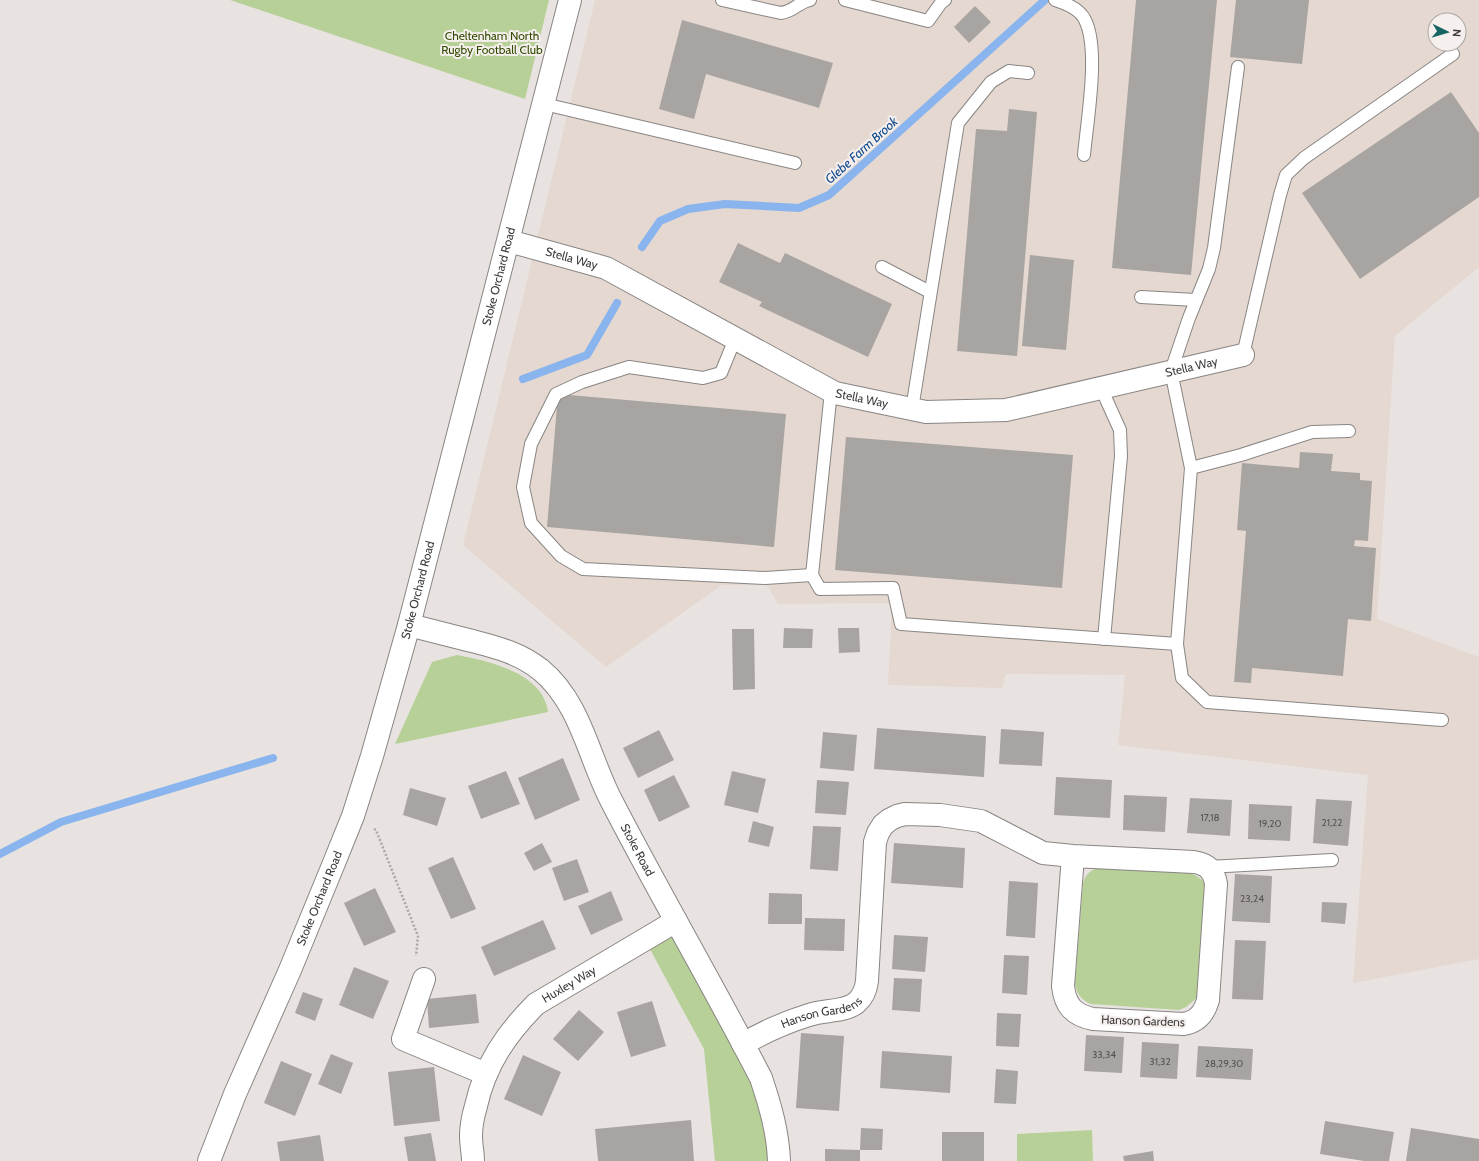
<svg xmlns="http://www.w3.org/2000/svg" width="1479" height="1161" font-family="Cabin,sans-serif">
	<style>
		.built { fill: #e4d8d1; fill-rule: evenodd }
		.green { fill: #b6d097 }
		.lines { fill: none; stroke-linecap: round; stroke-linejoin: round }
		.stream { stroke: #89b4ed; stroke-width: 8 }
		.building { fill: #a8a4a2 }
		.lane-casing { stroke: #898583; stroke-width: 14 }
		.street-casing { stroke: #898583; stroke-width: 24 }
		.secondary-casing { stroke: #898583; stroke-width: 24 }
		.path { stroke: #aba7a5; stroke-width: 2.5; stroke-dasharray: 2 2; stroke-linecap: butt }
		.lane { stroke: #fff; stroke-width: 12 }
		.street { stroke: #fff; stroke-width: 22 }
		.secondary { stroke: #fff; stroke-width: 22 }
		.labels { text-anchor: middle; stroke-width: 4; stroke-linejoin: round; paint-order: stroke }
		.number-label { font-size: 10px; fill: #585554 }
		.park-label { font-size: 12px; fill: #324b00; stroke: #f5f0ee }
		.street-label { font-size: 12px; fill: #3d3b3a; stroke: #f5f0ee }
		.water-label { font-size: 13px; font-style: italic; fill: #114a8d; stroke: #f5f0ee }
	</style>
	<rect width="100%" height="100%" fill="#e8e3e1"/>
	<path class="built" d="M595 0H1479V267L1395 336 1377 619 1479 657V959L1353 983 1368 775 1118 745 1125 675 1006 674 1002 688 888 685 892 603 778 604 767 585H722L606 667 463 545ZM1435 20H1459V44H1435Z"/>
	<g class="green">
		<path d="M230 0H549L525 99Z"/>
		<path d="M457 655C489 661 543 673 548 712L395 744 432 662Z"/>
		<path d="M1102 867 1190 873C1198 876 1202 879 1207 887L1198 997 1186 1007 1179 1010 1091 1004C1081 1000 1077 994 1075 984L1083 883C1086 873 1092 869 1102 867Z"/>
		<path d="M676 921 743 1044 779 1161H715L704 1049 645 940Z"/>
		<path d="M1092 1130 1093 1161H1017V1134Z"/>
	</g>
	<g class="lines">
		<g class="stream">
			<path d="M642 247 660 221 688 209 725 204 799 208 829 195 1045 0"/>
			<path d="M523 379 587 355 617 303"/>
			<path d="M0 854 61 822 273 758"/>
		</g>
	</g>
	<g class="building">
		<path d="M1136 0H1217L1191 275 1112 268Z"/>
		<path d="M1236 0H1309L1302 64 1230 57Z"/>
		<path d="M975 6 991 22 969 43 954 27Z"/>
		<path d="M682 20 833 63 819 108 706 74 694 119 659 109Z"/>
		<path d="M1451 92 1479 133V197L1360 279 1302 193Z"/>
		<path d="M1009 109 1037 112 1017 356 957 351 976 129 1007 131Z"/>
		<path d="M738 243 780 263 785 253 892 304 868 357 759 306 762 302 719 282Z"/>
		<path d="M1030 255 1074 260 1066 350 1022 346Z"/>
		<path d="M558 394 786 414 774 547 547 527Z"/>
		<path d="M846 437 1073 455 1062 588 835 570Z"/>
		<path d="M1300 452 1333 454 1331 471 1360 473V480L1372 481 1368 541 1355 540 1354 546 1376 548 1371 621 1348 619 1343 676 1252 668 1251 683 1234 682 1246 531 1237 530 1242 463 1299 468Z"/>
		<path d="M784 628 813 629 812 648H783Z"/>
		<path d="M838 628H859L860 652 839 653Z"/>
		<path d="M732 629H754L755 689 733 690Z"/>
		<path d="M877 728 986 736 984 777 874 769Z"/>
		<path d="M1001 729 1044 732 1042 766 999 764Z"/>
		<path d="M659 730 674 760 638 778 623 748Z"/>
		<path d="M823 732 857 735 854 771 820 768Z"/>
		<path d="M563 758 580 800 535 820 518 778Z"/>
		<path d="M506 771 520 804 481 819 468 786Z"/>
		<path d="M732 771 766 779 758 813 724 805Z"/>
		<path d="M674 775 690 807 659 822 644 790Z"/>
		<path d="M1056 777 1112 780 1110 818 1054 815Z"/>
		<path d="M817 780 849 782 846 815 815 813Z"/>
		<path d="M410 788 446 798 437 826 403 815Z"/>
		<path d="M1124 795 1167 797 1165 832 1123 830Z"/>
		<path d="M1190 798 1232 800 1230 836 1187 833Z"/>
		<path d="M1316 799 1352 801 1348 846 1313 843Z"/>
		<path d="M1249 804 1292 806 1290 841 1248 839Z"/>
		<path d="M753 821 774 827 769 847 748 842Z"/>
		<path d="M813 826 841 827 838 871 810 869Z"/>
		<path d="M542 843 552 862 534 871 524 853Z"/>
		<path d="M894 843 965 848 963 888 891 883Z"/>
		<path d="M453 857 476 909 451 919 428 868Z"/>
		<path d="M577 859 589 892 564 901 552 868Z"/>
		<path d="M1235 874 1272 876 1270 923 1232 921Z"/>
		<path d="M1009 881 1038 883 1035 938 1006 936Z"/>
		<path d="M375 888 396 932 364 946 344 903Z"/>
		<path d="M611 891 623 920 591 935 578 906Z"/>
		<path d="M769 893 802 894V924H768Z"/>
		<path d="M1322 902 1347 903 1345 924 1321 922Z"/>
		<path d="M805 918 845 919 844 951 804 950Z"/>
		<path d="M543 920 556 949 494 976 481 947Z"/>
		<path d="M894 935 928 937 925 972 892 969Z"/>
		<path d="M1235 940 1266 941 1263 1000 1232 999Z"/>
		<path d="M1004 955 1029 956 1027 995 1002 993Z"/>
		<path d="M354 967 389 981 373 1019 339 1005Z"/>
		<path d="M894 978 922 979 920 1012 892 1010Z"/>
		<path d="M303 992 323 999 315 1021 295 1013Z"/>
		<path d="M476 994 479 1023 429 1028 427 999Z"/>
		<path d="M652 1001 666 1046 631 1057 617 1012Z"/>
		<path d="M579 1010 604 1032 578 1061 553 1039Z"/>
		<path d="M997 1013 1021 1014 1019 1047 996 1046Z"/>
		<path d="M801 1033 844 1036 839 1111 796 1108Z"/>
		<path d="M1086 1035 1124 1037 1122 1073 1084 1071Z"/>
		<path d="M1142 1042 1179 1044 1177 1079 1140 1077Z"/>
		<path d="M1198 1046 1253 1049 1251 1080 1196 1077Z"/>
		<path d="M882 1051 952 1056 950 1093 880 1088Z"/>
		<path d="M331 1054 353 1063 341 1094 318 1084Z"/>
		<path d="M523 1055 561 1072 542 1116 504 1099Z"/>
		<path d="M281 1061 312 1074 295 1116 264 1103Z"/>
		<path d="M434 1067 440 1121 394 1126 388 1072Z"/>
		<path d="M996 1069 1018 1071 1016 1104 994 1103Z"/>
		<path d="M691 1120 694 1161H598L595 1129Z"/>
		<path d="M1325 1121 1394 1132 1389 1161H1364L1320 1154Z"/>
		<path d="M861 1128 883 1129 882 1150H860Z"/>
		<path d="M1411 1128 1479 1139V1161H1406Z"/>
		<rect x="942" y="1132" width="42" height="29"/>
		<path d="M431 1133 436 1161H408L404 1137Z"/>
		<path d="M320 1135 324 1161H280L277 1142Z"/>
		<path d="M825 1149 860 1150V1161H825Z"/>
		<path d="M1153 1151 1154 1161H1124L1123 1156Z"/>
	</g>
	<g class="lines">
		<defs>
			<g id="lane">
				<path d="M722 0 781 13C795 11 798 2 810 0"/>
				<path d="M845 0 928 21 941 3 945 0"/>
				<path d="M1055 0C1065 3 1080 9 1085 20 1100 49 1087 121 1084 155"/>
				<path d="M544 104 795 163"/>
				<path d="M882 267 930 292"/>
				<path d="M1141 297 1196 300"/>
				<path d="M735 339 721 373 703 378 629 367 582 382 556 394 531 444 523 487 531 523 561 556 583 569 765 578 812 575"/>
				<path d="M1243 355 1280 195 1286 175 1304 158 1453 54"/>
				<path d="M1101 388 1120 430 1121 456 1104 639"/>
				<path d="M831 391 812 575 820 589 893 588 901 624 1177 644 1191 468 1171 371 1189 318 1209 269 1214 248 1238 67"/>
				<path d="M912 409 958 123 991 82 1009 71 1028 73"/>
				<path d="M1191 468 1241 455 1312 432 1349 431"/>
				<path d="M1177 644 1182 678 1207 702 1442 720"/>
				<path d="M1208 867 1332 860"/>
			</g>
			<g id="street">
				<path id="s1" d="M509 241 606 268 835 393 926 412 1006 410 1243 355"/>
				<path id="s2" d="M409 625C429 630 449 635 468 640 495 647 518 652 541 670 581 703 589 759 612 802 660 895 713 985 761 1078 770 1105 778 1132 779 1161"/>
				<path d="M424 979 403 1039 486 1074"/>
				<path id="s3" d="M743 1044C764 1032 786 1022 809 1015 823 1010 845 1012 856 1003 863 997 866 990 867 981L875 842 878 833 883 825 889 820 897 816 905 814 940 815 981 821 1043 853 1073 856 1194 862C1207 864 1214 870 1216 884L1208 1000C1204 1014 1197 1022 1183 1024L1093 1019C1073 1015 1065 1005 1063 986L1073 856"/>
				<path id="s4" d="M473 1161C473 1153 471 1145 471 1136 471 1127 473 1116 476 1106 485 1065 506 1034 536 1004L676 921"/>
			</g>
			<g id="secondary">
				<path id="s5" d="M209 1161 235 1094 290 970 334 863 353 816 372 756 409 625 570 0"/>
			</g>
		</defs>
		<use href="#lane" class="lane-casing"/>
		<use href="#street" class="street-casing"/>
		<use href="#secondary" class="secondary-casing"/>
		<path class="path" d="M374 829 376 830 418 936 416 956"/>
		<use href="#lane" class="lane"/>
		<use href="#street" class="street"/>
		<use href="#secondary" class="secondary"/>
	</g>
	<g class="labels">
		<g class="number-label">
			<text x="1210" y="821">17,18</text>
			<text x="1332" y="826">21,22</text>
			<text x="1270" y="827">19,20</text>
			<text x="1252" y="902">23,24</text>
			<text x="1104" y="1058">33,34</text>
			<text x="1160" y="1065">31,32</text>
			<text x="1224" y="1067">28,29,30</text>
		</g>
		<g class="park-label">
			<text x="492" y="40">Cheltenham North<tspan x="492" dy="14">Rugby Football Club</tspan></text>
		</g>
		<g class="street-label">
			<text dy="4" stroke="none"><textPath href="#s1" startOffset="65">Stella Way</textPath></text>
			<text dy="4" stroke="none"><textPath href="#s5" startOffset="933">Stoke Orchard Road</textPath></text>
			<text dy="4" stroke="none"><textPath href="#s1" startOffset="725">Stella Way</textPath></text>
			<text dy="4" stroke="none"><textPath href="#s1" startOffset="389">Stella Way</textPath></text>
			<text dy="4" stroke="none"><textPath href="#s5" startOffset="609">Stoke Orchard Road</textPath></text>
			<text dy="4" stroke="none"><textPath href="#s2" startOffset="346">Stoke Road</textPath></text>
			<text dy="4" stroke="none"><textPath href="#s5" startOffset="285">Stoke Orchard Road</textPath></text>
			<text dy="4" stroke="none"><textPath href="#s4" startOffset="214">Huxley Way</textPath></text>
			<text dy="4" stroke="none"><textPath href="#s3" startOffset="85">Hanson Gardens</textPath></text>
			<text transform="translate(1143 1021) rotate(2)" y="4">Hanson Gardens</text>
		</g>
		<g class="water-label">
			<text transform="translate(861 150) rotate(-42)" y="5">Glebe Farm Brook</text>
		</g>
	</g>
	<g transform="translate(1447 32) rotate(95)"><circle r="19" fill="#f5f0ee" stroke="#aba8a6"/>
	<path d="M0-3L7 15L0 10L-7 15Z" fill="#176562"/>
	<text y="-6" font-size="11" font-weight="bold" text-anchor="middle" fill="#3d3b3a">N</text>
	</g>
</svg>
